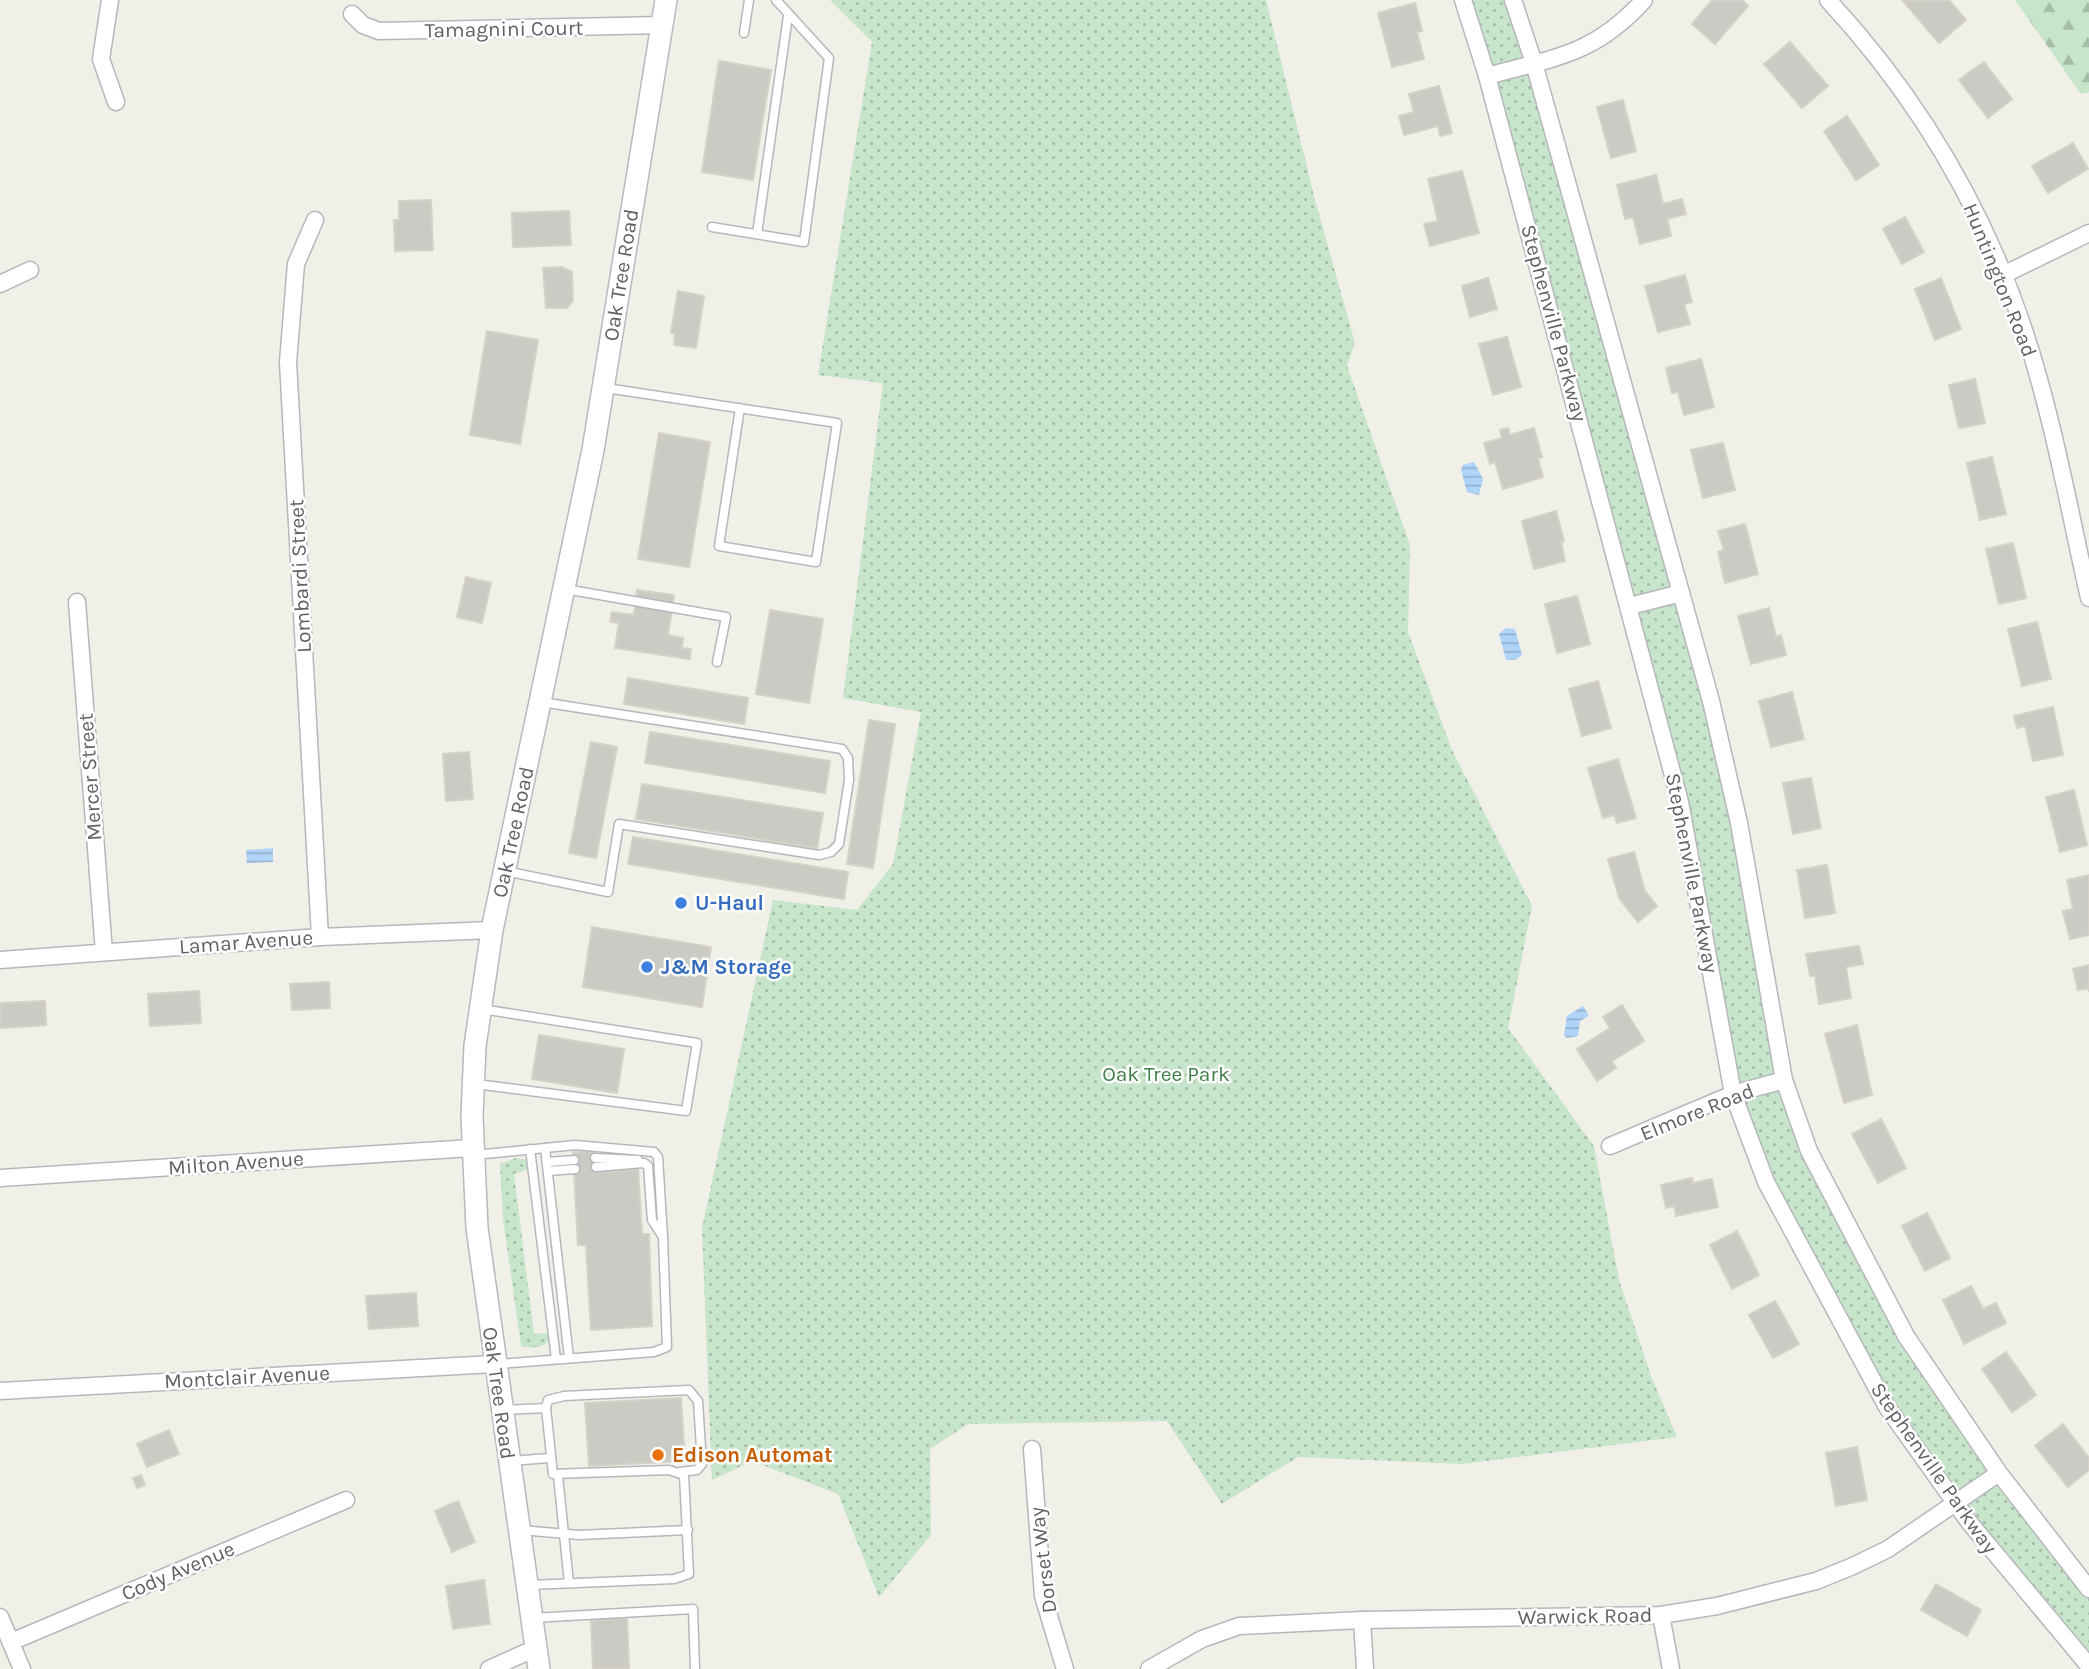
<svg xmlns="http://www.w3.org/2000/svg" width="2089" height="1669" font-family="Karla,sans-serif">
	<style>
		.grass { fill: url(#grass-dots) }
		.forest { fill: url(#forest-firs) }
		.water { fill: url(#water-rules) }
		.building { fill: #cccac5; stroke: #d4d1c7; stroke-width: 2 }
		.lines { fill: none; stroke-linecap: round; stroke-linejoin: round }
		.service-casing { stroke: #b5b7bb; stroke-width: 11 }
		.minor-casing { stroke: #b5b7bb; stroke-width: 19 }
		.secondary-casing { stroke: #b6b9be; stroke-width: 24 }
		.service { stroke: #fff; stroke-width: 8 }
		.minor { stroke: #fff; stroke-width: 16 }
		.secondary { stroke: #fff; stroke-width: 21 }
		.shop-dot { fill: #3f7fe0; stroke: #fff; stroke-width: 2.5 }
		.food-dot { fill: #e8710a; stroke: #fff; stroke-width: 2.5 }
		.labels { text-anchor: middle; stroke-width: 5; stroke-linejoin: round; paint-order: stroke }
		.street-label { font-size: 21px; fill: #5f6267; stroke: #fff }
		.shop-label { font-size: 21px; font-weight: bold; fill: #366cbe; stroke: #fff; text-anchor: start }
		.park-label { font-size: 21px; fill: #3d8044; stroke: #fff }
		.food-label { font-size: 21px; font-weight: bold; fill: #c56008; stroke: #fff; text-anchor: start }
	</style>
	<defs>
		<pattern id="grass-dots" width="8" height="8" patternUnits="userSpaceOnUse" patternTransform="scale(1.75)"><rect width="8" height="8" fill="#c7e5ca"/><path d="M2 2h.1M6 6h.1" fill="none" stroke="#a5bda8" stroke-width="1.8" stroke-linecap="round"/></pattern>
		<pattern id="forest-firs" width="22" height="20" patternUnits="userSpaceOnUse" patternTransform="scale(1.75)"><rect width="22" height="20" fill="#c7e5ca"/><path d="M5 1l3.5 6h-7zM16 11l3.5 6h-7z" fill="#a5bda8"/></pattern>
		<pattern id="water-rules" width="6" height="5" patternUnits="userSpaceOnUse" patternTransform="scale(1.75)"><rect width="6" height="5" fill="#b0d4f8"/><path d="M0 2.5h6" fill="none" stroke="#92afcd"/></pattern>
	</defs>
	<rect width="100%" height="100%" fill="#f0efe8"/>
	<g class="grass">
		<path d="M830 0H1266L1315 200 1355 343 1347 366 1410 545 1408 632 1452 750 1532 906 1508 1028 1594 1146 1619 1280 1651 1376 1677 1437 1462 1464 1298 1457 1222 1504 1167 1421 968 1424 930 1449 931 1535 879 1597 838 1494 752 1461 712 1480 702 1228 773 900 857 910 893 864 921 712 843 698 883 383 818 375 872 42Z"/>
		<path d="M1463 0H1513L1711 701 1795 1116 1906 1336 2089 1589V1666L1887 1407 1746 1135 1696 878Z"/>
		<path d="M516 1158 528 1160 529 1169 514 1174 534 1334 549 1333 550 1338C545 1348 531 1349 521 1346L503 1218 500 1164Z"/>
	</g>
	<path class="forest" d="M2015 0H2089V92L2081 94Z"/>
	<g class="water">
		<path d="M1474 462 1483 479 1479 495 1467 492 1461 470 1463 465Z"/>
		<path d="M1506 628 1515 629 1522 655 1515 660H1506L1499 634Z"/>
		<path d="M273 848V862L247 863 246 850Z"/>
		<path d="M1583 1006 1589 1016 1580 1021 1578 1036 1567 1038 1564 1035 1567 1016Z"/>
	</g>
	<g class="building">
		<path d="M1712 0H1742L1748 6 1715 44 1692 24Z"/>
		<path d="M1949 0 1966 20 1939 43 1903 1Z"/>
		<path d="M1415 3 1422 31 1417 32 1424 59 1392 67 1378 13Z"/>
		<path d="M1790 42 1828 86 1802 108 1764 64Z"/>
		<path d="M719 61 771 70 753 180 702 172Z"/>
		<path d="M1984 62 2012 99 1988 118 1959 80Z"/>
		<path d="M1439 86 1452 133 1440 136 1438 126 1404 135 1399 116 1414 112 1409 94Z"/>
		<path d="M1623 100 1636 151 1611 158 1597 107Z"/>
		<path d="M1847 116 1879 165 1856 180 1824 131Z"/>
		<path d="M2073 143 2088 169 2048 193 2032 166Z"/>
		<path d="M1462 171 1479 233 1430 246 1424 224 1438 221 1428 179Z"/>
		<path d="M1656 175 1663 204 1682 199 1686 214 1667 219 1671 236 1640 244 1633 217 1625 219 1617 185Z"/>
		<path d="M431 200 433 250 395 251 394 220H399V201Z"/>
		<path d="M569 211 571 245 513 247 512 213Z"/>
		<path d="M1905 217 1924 252 1902 264 1883 229Z"/>
		<path d="M562 267 572 272 573 301 567 308H546L543 268Z"/>
		<path d="M1685 275 1692 302 1684 304 1690 324 1658 332 1645 286Z"/>
		<path d="M1488 278 1497 309 1470 317 1462 286Z"/>
		<path d="M1941 278 1961 329 1935 340 1915 289Z"/>
		<path d="M678 291 704 296 696 348 674 345 675 334 671 333Z"/>
		<path d="M487 331 538 340 520 444 470 435Z"/>
		<path d="M1507 337 1521 387 1493 395 1479 344Z"/>
		<path d="M1701 359 1714 407 1684 415 1678 392 1672 393 1666 368Z"/>
		<path d="M1975 379 1985 423 1959 428 1949 385Z"/>
		<path d="M1508 428 1510 435 1534 428 1542 457 1538 458 1543 477 1503 489 1495 462 1490 464 1484 443 1502 438 1500 430Z"/>
		<path d="M659 433 710 442 689 567 638 559Z"/>
		<path d="M1723 443 1735 490 1703 498 1691 450Z"/>
		<path d="M1992 457 2006 514 1980 520 1967 463Z"/>
		<path d="M1556 511 1564 541 1561 542 1565 561 1534 569 1522 521Z"/>
		<path d="M1745 524 1758 574 1725 583 1718 552 1724 550 1718 531Z"/>
		<path d="M2013 543 2026 598 1999 604 1986 549Z"/>
		<path d="M466 577 491 583 482 623 457 617Z"/>
		<path d="M637 590 674 595 668 635 683 638 682 648 691 649 690 659 615 648 619 623 610 622 612 612 634 615Z"/>
		<path d="M1577 596 1590 644 1557 653 1545 604Z"/>
		<path d="M1769 608 1776 637 1781 635 1786 655 1751 664 1738 616Z"/>
		<path d="M770 610 823 619 809 703 756 694Z"/>
		<path d="M2037 622 2051 679 2022 686 2008 629Z"/>
		<path d="M628 678 748 698 744 724 624 704Z"/>
		<path d="M1598 681 1611 728 1582 736 1569 689Z"/>
		<path d="M1792 692 1804 739 1771 747 1759 701Z"/>
		<path d="M2053 707 2063 755 2033 761 2025 726 2017 728 2014 716Z"/>
		<path d="M869 720 895 724 873 868 847 864Z"/>
		<path d="M650 732 830 761 825 793 645 763Z"/>
		<path d="M591 742 617 747 596 858 569 853Z"/>
		<path d="M469 752 473 799 446 801 443 754Z"/>
		<path d="M1618 759 1636 818 1617 823 1614 815 1603 818 1588 768Z"/>
		<path d="M1811 778 1821 828 1793 834 1783 783Z"/>
		<path d="M642 784 823 813 817 848 636 819Z"/>
		<path d="M2074 790 2087 845 2060 852 2046 797Z"/>
		<path d="M633 837 848 872 844 899 628 864Z"/>
		<path d="M1634 852 1645 891 1657 906 1638 922 1619 898 1608 859Z"/>
		<path d="M1827 865 1835 913 1805 918 1797 870Z"/>
		<path d="M2089 875V935L2070 939 2063 911 2073 909 2067 880Z"/>
		<path d="M592 927 711 947 702 1007 583 987Z"/>
		<path d="M1859 946 1863 964 1846 967 1851 998 1819 1004 1815 976H1810L1806 954Z"/>
		<path d="M2089 965V992L2088 988 2078 990 2073 969Z"/>
		<path d="M329 982 330 1008 292 1010 290 984Z"/>
		<path d="M199 991 201 1023 150 1026 148 994Z"/>
		<path d="M45 1001 46 1025 0 1028V1003Z"/>
		<path d="M1622 1005 1644 1041 1612 1061 1616 1068 1597 1081 1577 1049 1610 1028 1603 1017Z"/>
		<path d="M1857 1025 1872 1095 1844 1103 1825 1034Z"/>
		<path d="M539 1035 624 1049 617 1093 532 1079Z"/>
		<path d="M1881 1119 1906 1168 1878 1183 1852 1134Z"/>
		<path d="M595 1151 596 1172 638 1170 642 1234H649L652 1326 591 1330 586 1245H578L573 1152Z"/>
		<path d="M1692 1178 1693 1183 1712 1179 1718 1207 1676 1216 1674 1206 1666 1208 1661 1185Z"/>
		<path d="M1927 1213 1950 1258 1925 1271 1902 1226Z"/>
		<path d="M1737 1231 1759 1275 1732 1289 1710 1245Z"/>
		<path d="M1971 1286 1983 1309 1996 1303 2006 1323 1964 1344 1943 1300Z"/>
		<path d="M416 1293 418 1326 369 1329 366 1296Z"/>
		<path d="M1775 1301 1799 1344 1773 1358 1749 1315Z"/>
		<path d="M2006 1352 2036 1395 2012 1412 1982 1369Z"/>
		<path d="M681 1398 685 1461 589 1466 585 1403Z"/>
		<path d="M2063 1424 2089 1458V1470L2068 1487 2035 1446Z"/>
		<path d="M169 1430 179 1454 147 1467 137 1444Z"/>
		<path d="M1857 1447 1867 1500 1836 1506 1826 1453Z"/>
		<path d="M141 1475 145 1485 137 1488 133 1478Z"/>
		<path d="M458 1501 475 1542 452 1552 435 1511Z"/>
		<path d="M484 1580 490 1624 453 1629 446 1586Z"/>
		<path d="M1936 1584 1981 1610 1967 1636 1921 1610Z"/>
		<path d="M627 1618 629 1669H593L591 1620Z"/>
	</g>
	<g class="lines">
		<defs>
			<g id="service">
				<path d="M744 33 749 0"/>
				<path d="M712 227 804 242 829 58 776 0"/>
				<path d="M757 234 788 16"/>
				<path d="M606 388 837 423 816 562 719 546 740 408"/>
				<path d="M565 589 726 617 717 662"/>
				<path d="M505 871 608 892 619 824 819 855 831 852 839 844 849 780 848 758 842 749 541 702"/>
				<path d="M476 1084 686 1111 697 1043 482 1009"/>
				<path d="M545 1148 569 1358"/>
				<path d="M530 1149 556 1359"/>
				<path d="M475 1155 575 1145 654 1152 658 1157 663 1237"/>
				<path d="M595 1158 638 1160"/>
				<path d="M547 1162 574 1160"/>
				<path d="M548 1171 575 1169"/>
				<path d="M497 1364 654 1352 667 1347 663 1237 652 1220 648 1166 644 1163 596 1167"/>
				<path d="M503 1410 546 1408"/>
				<path d="M510 1461 549 1458"/>
				<path d="M558 1476 569 1583"/>
				<path d="M520 1530 579 1535 688 1530"/>
				<path d="M529 1585 674 1579 689 1574 684 1475 669 1470 553 1474 546 1408 548 1400 564 1396 689 1390 698 1401 702 1464 697 1470 680 1472"/>
				<path d="M532 1618 693 1609 695 1669"/>
			</g>
			<g id="minor">
				<path d="M110 0 101 59 116 102"/>
				<path d="M1463 0 1487 76 1680 802 1733 1094 1766 1182 1887 1407 1969 1522 2089 1666"/>
				<path d="M1513 0 1534 63 1711 701 1739 823 1784 1080 1809 1151 1906 1336 1999 1473 2089 1589"/>
				<path d="M1828 0C1916 95 1983 207 2024 330 2053 417 2069 509 2089 598"/>
				<path d="M352 14 363 25 379 31 662 25"/>
				<path d="M1487 76C1556 57 1594 55 1644 0"/>
				<path d="M315 220 296 264 288 362 320 937"/>
				<path d="M2003 275 2089 233"/>
				<path d="M0 284 30 270"/>
				<path d="M77 602 104 952"/>
				<path d="M1630 606 1681 593"/>
				<path d="M0 960 320 937 492 930"/>
				<path d="M1610 1146 1733 1094 1784 1080"/>
				<path d="M0 1178 472 1148"/>
				<path d="M0 1391 494 1364"/>
				<path d="M1032 1449 1043 1596 1065 1669"/>
				<path d="M1661 1615 1671 1669"/>
				<path d="M0 1617 22 1669"/>
				<path d="M1362 1620 1365 1669"/>
				<path d="M11 1642 346 1500"/>
				<path d="M489 1669 536 1648"/>
				<path d="M1149 1669 1202 1639 1239 1626 1362 1620 1661 1615 1717 1606 1816 1581 1853 1566 1888 1549 1999 1473"/>
			</g>
			<path id="secondary" d="M539 1669 477 1228 472 1116 475 1046 492 930 593 450 666 0"/>
		</defs>
		<use href="#service" class="service-casing"/>
		<use href="#minor" class="minor-casing"/>
		<use href="#secondary" class="secondary-casing"/>
		<use href="#service" class="service"/>
		<use href="#minor" class="minor"/>
		<use href="#secondary" class="secondary"/>
	</g>
	<g class="shop-dot">
		<circle cx="681" cy="903" r="7"/>
		<circle cx="647" cy="967" r="7"/>
	</g>
	<circle class="food-dot" cx="658" cy="1455" r="7"/>
	<g class="labels">
		<g class="street-label">
			<text transform="translate(504 29) rotate(-1)" y="7">Tamagnini Court</text>
			<text transform="translate(621 275) rotate(-81)" y="7">Oak Tree Road</text>
			<text transform="translate(2000 280) rotate(68)" y="7">Huntington Road</text>
			<text transform="translate(1554 323) rotate(75)" y="7">Stephenville Parkway</text>
			<text transform="translate(300 576) rotate(-93)" y="7">Lombardi Street</text>
			<text transform="translate(90 777) rotate(-94)" y="7">Mercer Street</text>
			<text transform="translate(513 832) rotate(-78)" y="7">Oak Tree Road</text>
			<text transform="translate(1692 873) rotate(79)" y="7">Stephenville Parkway</text>
			<text transform="translate(246 942) rotate(-4)" y="7">Lamar Avenue</text>
			<text transform="translate(1697 1112) rotate(-22)" y="7">Elmore Road</text>
			<text transform="translate(236 1163) rotate(-4)" y="7">Milton Avenue</text>
			<text transform="translate(247 1377) rotate(-3)" y="7">Montclair Avenue</text>
			<text transform="translate(499 1393) rotate(82)" y="7">Oak Tree Road</text>
			<text transform="translate(1934 1468) rotate(55)" y="7">Stephenville Parkway</text>
			<text transform="translate(1043 1560) rotate(-97)" y="7">Dorset Way</text>
			<text transform="translate(178 1571) rotate(-23)" y="7">Cody Avenue</text>
			<text transform="translate(1585 1616) rotate(-1)" y="7">Warwick Road</text>
		</g>
		<g class="shop-label">
			<text x="695" y="910">U-Haul</text>
			<text x="661" y="974">J&amp;M Storage</text>
		</g>
		<g class="park-label">
			<text x="1166" y="1081">Oak Tree Park</text>
		</g>
		<g class="food-label">
			<text x="672" y="1462">Edison Automat</text>
		</g>
	</g>
</svg>
